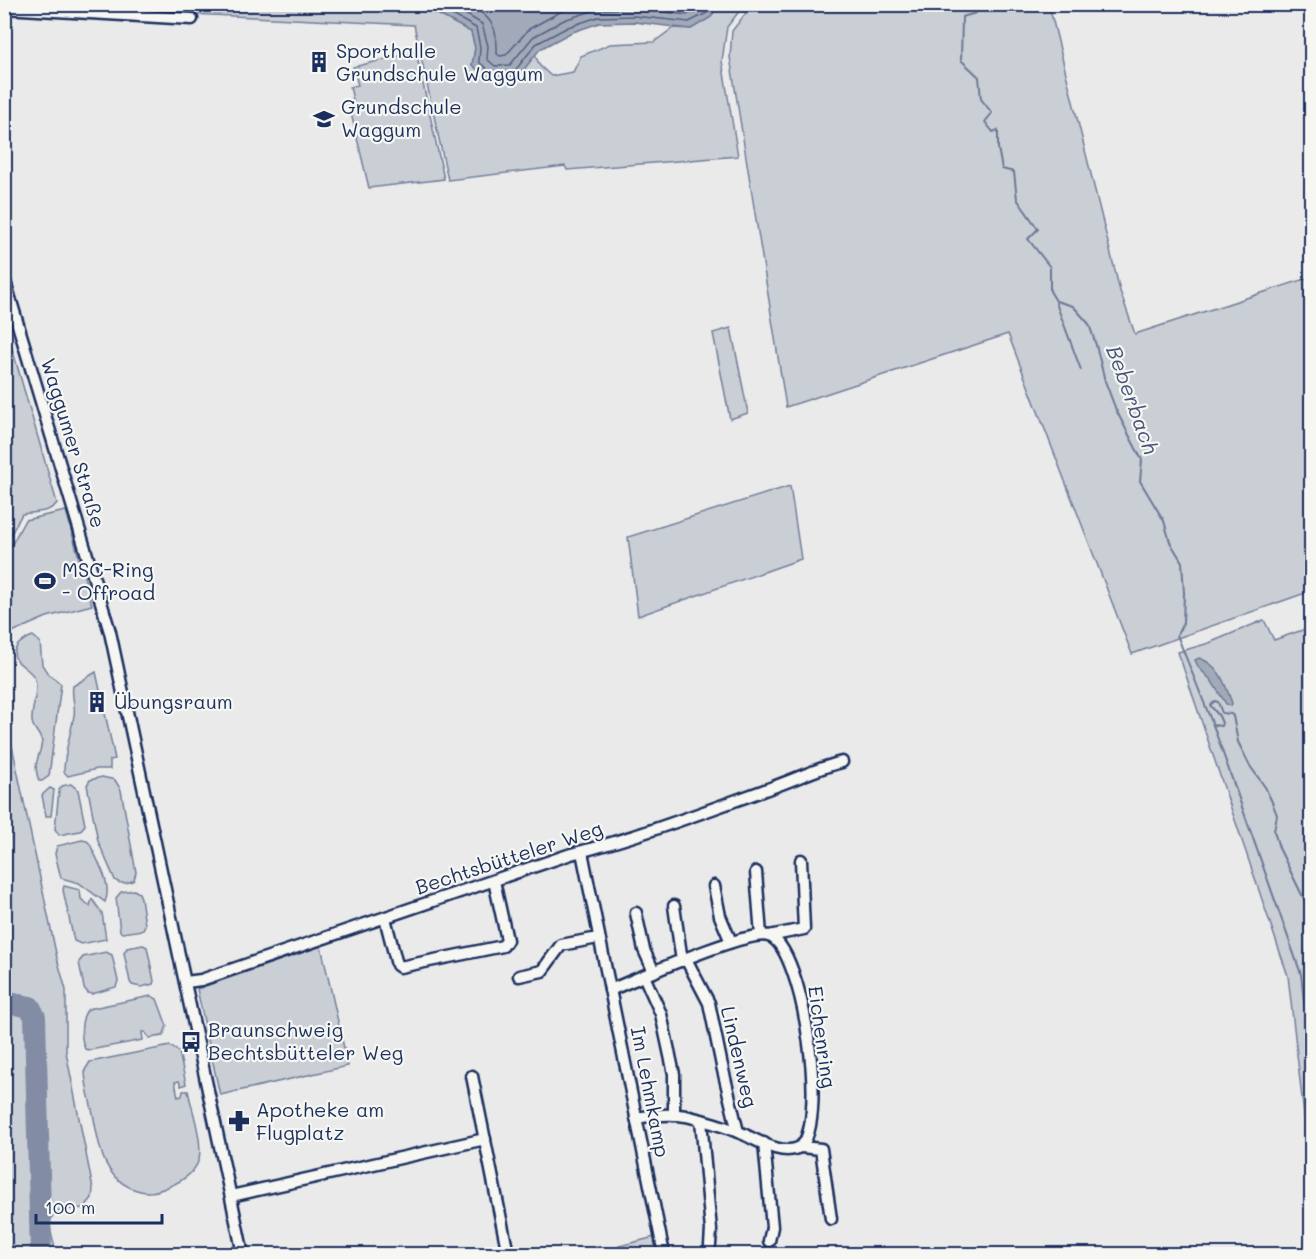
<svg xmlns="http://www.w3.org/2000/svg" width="1316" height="1259" font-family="Mali,sans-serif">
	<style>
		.green { fill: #caced5; stroke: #727e9a; stroke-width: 1.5 }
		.water { fill: #a2aaba; stroke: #6c7995; stroke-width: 1.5 }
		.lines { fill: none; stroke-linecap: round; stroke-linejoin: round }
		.shore { stroke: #516083; stroke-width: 1.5 }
		.stream { stroke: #6c7995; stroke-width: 2 }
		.taxiway { stroke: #828ca4; stroke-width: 22 }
		.minor-casing { stroke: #1b2f5e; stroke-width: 15 }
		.minor { stroke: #f6f6f2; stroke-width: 10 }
		.labels { text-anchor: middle; stroke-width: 4.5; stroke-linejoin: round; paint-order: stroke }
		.poi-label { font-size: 20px; fill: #1b2f5e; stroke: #f6f6f2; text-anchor: start }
		.street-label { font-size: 20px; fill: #1b2f5e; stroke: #f6f6f2 }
		.water-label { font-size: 21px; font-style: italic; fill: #44547a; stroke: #f6f6f2 }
	</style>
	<rect width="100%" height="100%" fill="#e9eae9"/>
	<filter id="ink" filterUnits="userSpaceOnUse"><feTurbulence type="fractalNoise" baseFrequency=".0167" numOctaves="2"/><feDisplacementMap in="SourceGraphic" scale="12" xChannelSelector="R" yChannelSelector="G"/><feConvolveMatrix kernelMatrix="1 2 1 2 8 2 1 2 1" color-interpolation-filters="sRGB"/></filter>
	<g filter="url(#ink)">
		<g class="green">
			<path d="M5 5H421L471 32 475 48 472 65 517 78 535 55 540 66 551 76 573 72 581 56 610 44 654 42 673 28 691 29 711 17 718 5H744L727 27 722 61 738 156 567 170 565 166 448 180 414 25Z"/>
			<path d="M752 5H1049L1120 291 1135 334 1311 277V591L1132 654 1008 334 786 407 730 57 732 31Z"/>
			<path d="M416 52 444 179 369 188 349 105 354 104 350 87 358 85 353 67Z"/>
			<path d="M5 324 57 503C50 513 34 512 22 514L5 545Z"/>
			<path d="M731 328 748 413 730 419 713 333Z"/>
			<path d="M790 486 801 559 638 616 628 537Z"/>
			<path d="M66 511 92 605 47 617 5 635V557L25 520Z"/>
			<path d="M1264 620 1274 640 1311 627V1163L1305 1124 1288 976 1178 652 1209 643Z"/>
			<path d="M33 636 40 642 42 665 49 674 61 684 49 776 42 781H39C32 761 40 759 42 741 40 734 32 728 32 721 31 708 39 692 35 679 31 667 6 662 17 646 21 641 27 638 33 636Z"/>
			<path d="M96 672 115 759 110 760V769H97L68 776 64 772C64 752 71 734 74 715 76 706 71 696 73 686Z"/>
			<path d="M4 708 57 958 66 990V1052L93 1189 92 1198 84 1208C76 1209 67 1209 60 1211 42 1215 54 1243 57 1254H5Z"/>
			<path d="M102 777 115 780 121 790 136 872 134 880C129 883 120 885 115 880L98 841 87 785 90 780Z"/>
			<path d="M71 784 78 790 85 825 80 831 59 835 55 829 59 790 62 786Z"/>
			<path d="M50 788 54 790 51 816H46L42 795Z"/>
			<path d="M82 840 87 841 90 844C97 861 113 884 105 902L79 883 61 878 55 854 57 846Z"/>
			<path d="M64 886 80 890 81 899 90 906 92 899 102 913 106 939 81 944 74 941 63 890Z"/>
			<path d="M134 890 139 893 141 898 145 925 143 930 122 933 120 931 116 898 121 892Z"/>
			<path d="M143 945 147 947 154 981 153 984 141 987 132 985 130 982 124 953 127 948Z"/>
			<path d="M321 946 348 1066 220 1095 197 989Z"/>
			<path d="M106 952 112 955 118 981 116 987 92 994 88 993 84 988 79 962 83 957Z"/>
			<path d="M151 996 157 999 167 1026 163 1036 149 1038 145 1032H142L143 1040 90 1050 85 1049C80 1038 80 1018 88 1009Z"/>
			<path d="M170 1046 179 1052 186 1084 181 1086 179 1081 175 1082 178 1097 182 1096 183 1091H188C192 1110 203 1141 199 1159 195 1173 182 1181 170 1186 155 1193 146 1194 131 1188 101 1175 99 1143 93 1114 90 1100 85 1084 85 1070L90 1062Z"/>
			<path d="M655 1237 659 1254H621L619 1246Z"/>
		</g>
		<g class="water">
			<path d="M421 5H718L711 17 691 29 634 22 599 23 570 33 540 49 517 78 488 79 472 65 475 48 471 32Z"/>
			<path d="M1199 658C1220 665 1225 684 1232 703L1231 706 1226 704 1211 680 1199 668 1195 660Z"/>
		</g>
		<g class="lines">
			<g class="shore">
				<path d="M433 4 476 28 480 47 479 62 492 73 514 72 536 44 568 27 598 17 634 16 689 22 707 13 711 4"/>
				<path d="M449 4 482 24 488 46 487 59 495 66 510 65 533 37 564 20 595 10 634 8 687 15 703 4"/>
				<path d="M468 4C491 17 498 26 497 54L500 56 506 55 529 29 560 12 584 4"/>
			</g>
			<g class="stream">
				<path d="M974 4 976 13 962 17 961 60 979 77 981 99 992 113 985 122 993 132 998 130V148L1002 169 1014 172 1017 199 1038 229 1028 239 1050 267V291L1056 301 1073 306 1089 324 1096 345 1105 381 1116 410 1142 460 1140 481 1164 521 1170 542 1182 562 1184 593 1183 623 1177 635 1213 725 1301 974 1312 1074"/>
				<path d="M1056 303 1081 370"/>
				<path d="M1213 725 1221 726 1222 723 1219 716 1210 705 1215 701 1218 702 1222 713 1231 714 1233 716 1238 742 1250 766 1265 787 1272 802 1277 815 1274 831 1279 848 1304 899 1312 927"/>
			</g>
			<path class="taxiway" d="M4 1002 30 1007 35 1017 41 1254"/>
			<defs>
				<g id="minor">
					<path d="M4 8 192 19"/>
					<path d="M4 278 110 632 243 1254"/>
					<path d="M582 852 664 1254"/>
					<path d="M756 872 761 935"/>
					<path d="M714 886 720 916 731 942"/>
					<path d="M674 906 682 961"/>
					<path d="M636 913 644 950 654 972"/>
					<path d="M385 918 397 965 400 967 503 946 507 940 494 881"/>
					<path d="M769 936 804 929 801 860"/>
					<path d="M686 959 709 1003 722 1066 738 1132"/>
					<path d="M519 976 542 971 561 945 598 938"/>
					<path d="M644 976 661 1014 674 1074V1115"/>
					<path d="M186 982 201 980 571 854C639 837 706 811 773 787 796 779 818 768 842 762"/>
					<path d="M610 990C637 979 747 929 769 936 804 947 830 1134 798 1148 779 1156 755 1138 738 1132 721 1125 703 1120 686 1116 669 1113 653 1115 636 1118"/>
					<path d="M472 1076 508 1254"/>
					<path d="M701 1120 711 1230 710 1245"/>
					<path d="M764 1143 772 1227 769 1241"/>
					<path d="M801 1147 821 1149 831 1219"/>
					<path d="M231 1196 485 1139"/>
				</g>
			</defs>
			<use href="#minor" class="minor-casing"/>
			<use href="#minor" class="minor"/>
		</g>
	</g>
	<defs>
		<symbol id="building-bare" viewBox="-9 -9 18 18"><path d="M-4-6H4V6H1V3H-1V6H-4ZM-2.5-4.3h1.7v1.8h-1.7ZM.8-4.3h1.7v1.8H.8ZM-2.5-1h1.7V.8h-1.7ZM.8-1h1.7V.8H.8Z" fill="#1b2f5e" stroke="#f6f6f2" stroke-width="2.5" paint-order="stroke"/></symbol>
		<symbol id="school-bare" viewBox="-9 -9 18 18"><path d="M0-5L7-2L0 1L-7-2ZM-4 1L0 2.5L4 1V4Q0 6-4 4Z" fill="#1b2f5e" stroke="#f6f6f2" stroke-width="2.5" paint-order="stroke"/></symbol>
		<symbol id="stadium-bare" viewBox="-9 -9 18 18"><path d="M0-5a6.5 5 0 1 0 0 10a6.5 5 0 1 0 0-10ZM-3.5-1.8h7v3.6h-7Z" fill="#1b2f5e" stroke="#f6f6f2" stroke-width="2.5" paint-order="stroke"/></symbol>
		<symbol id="bus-bare" viewBox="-9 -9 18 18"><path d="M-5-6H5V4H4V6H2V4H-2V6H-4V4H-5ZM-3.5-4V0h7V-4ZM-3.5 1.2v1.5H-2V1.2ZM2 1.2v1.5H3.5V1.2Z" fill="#1b2f5e" stroke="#f6f6f2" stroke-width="2.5" paint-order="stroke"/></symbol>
		<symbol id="pharmacy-bare" viewBox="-9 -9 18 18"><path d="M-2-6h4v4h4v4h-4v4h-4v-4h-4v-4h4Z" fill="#1b2f5e" stroke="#f6f6f2" stroke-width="2.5" paint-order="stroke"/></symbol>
	</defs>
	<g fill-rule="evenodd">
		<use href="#building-bare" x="304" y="47" width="30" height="30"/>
		<use href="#school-bare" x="309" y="104" width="30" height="30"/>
		<use href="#stadium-bare" x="30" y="566" width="30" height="30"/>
		<use href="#building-bare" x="82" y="687" width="30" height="30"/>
		<use href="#bus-bare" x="176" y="1027" width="30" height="30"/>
		<use href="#pharmacy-bare" x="224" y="1106" width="30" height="30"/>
	</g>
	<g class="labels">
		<g class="poi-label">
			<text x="336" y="58">Sporthalle<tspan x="336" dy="23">Grundschule Waggum</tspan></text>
			<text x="341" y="114">Grundschule<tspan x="341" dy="23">Waggum</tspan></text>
			<text x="62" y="577">MSC-Ring<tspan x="62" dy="23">- Offroad</tspan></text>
			<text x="114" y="709">Übungsraum</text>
			<text x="208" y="1037">Braunschweig<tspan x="208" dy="23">Bechtsbütteler Weg</tspan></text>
			<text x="256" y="1117">Apotheke am<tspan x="256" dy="23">Flugplatz</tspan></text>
		</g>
		<g class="street-label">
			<text transform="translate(73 443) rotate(73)" y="7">Waggumer Straße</text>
			<text transform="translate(509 858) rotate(-18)" y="7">Bechtsbütteler Weg</text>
			<text transform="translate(822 1037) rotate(82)" y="7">Eichenring</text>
			<text transform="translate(739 1057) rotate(77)" y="7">Lindenweg</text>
			<text transform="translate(650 1092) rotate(79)" y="7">Im Lehmkamp</text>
		</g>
		<g class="water-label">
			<text transform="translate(1132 400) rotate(70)" y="7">Beberbach</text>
		</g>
	</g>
	<rect width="1316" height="1259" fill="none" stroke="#f6f6f2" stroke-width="24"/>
	<rect x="12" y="12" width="1292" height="1235" fill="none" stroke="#1b2f5e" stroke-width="2" filter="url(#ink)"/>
	<path d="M36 1214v9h126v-9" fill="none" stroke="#1b2f5e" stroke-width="3"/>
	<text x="45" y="1214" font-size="18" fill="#1b2f5e" stroke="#f6f6f2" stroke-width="4.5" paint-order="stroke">100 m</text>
</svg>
